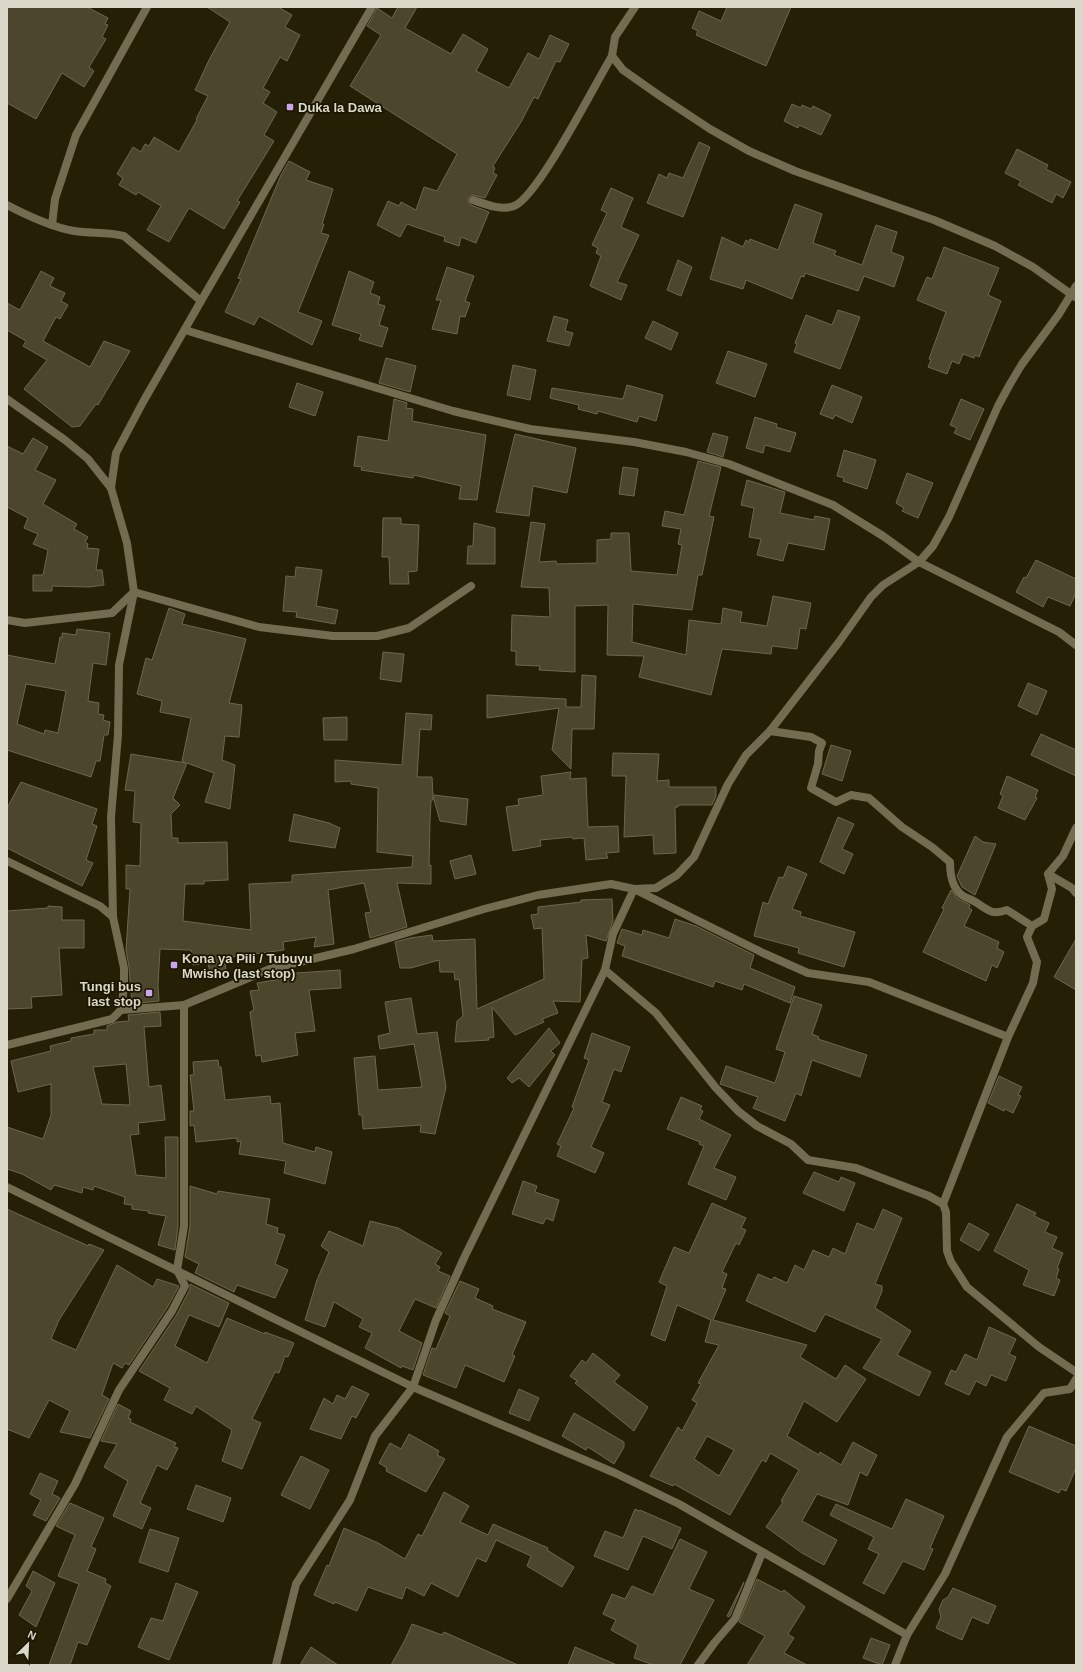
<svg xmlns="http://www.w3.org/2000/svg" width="1083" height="1672" font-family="Arial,sans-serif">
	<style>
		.building { fill: #4c462d; stroke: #6d674c; fill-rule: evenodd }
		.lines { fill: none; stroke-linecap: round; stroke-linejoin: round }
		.minor { stroke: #736c50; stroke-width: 8 }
		.poi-dot { fill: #c8a5ee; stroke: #1b1600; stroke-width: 1.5 }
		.labels { text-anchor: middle; stroke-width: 3.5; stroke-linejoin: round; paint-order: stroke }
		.poi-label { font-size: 13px; font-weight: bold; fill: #dbd8c9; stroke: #1b1600; text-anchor: start }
	</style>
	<rect width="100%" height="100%" fill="#251f06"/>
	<g class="building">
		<path d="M7 7H87L108 18 105 24 108 25 102 37 106 39 89 67 94 71 84 87 62 73 36 119 7 103Z"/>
		<path d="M207 7H278L292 15 285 27 300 35 287 61 280 57 263 88 270 92 263 103 277 112 264 135 274 141 237 201 240 202 224 229 189 208 169 242 147 230 161 206 138 192 136 195 119 185 123 178 117 174 133 147 141 152 145 144 149 146 154 137 179 152 197 120 196 119 208 96 195 90 210 58 230 22Z"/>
		<path d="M398 7H417L405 28 451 54 463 34 488 49 476 71 509 88 528 53 539 59 550 35 569 44 560 62 556 61 538 99 534 97 521 122 493 166 495 168 493 173 497 175 485 198 472 195 468 198V201L471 205 489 212 476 243 461 237 459 246 444 241 445 237 407 224 400 237 377 225 388 201 399 206 401 202 416 210 424 187 437 191 457 154 350 86 381 35 367 26 377 8 392 18Z"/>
		<path d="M727 7H791L766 66 696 35 698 31 692 28 699 11 721 21Z"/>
		<path d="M792 104 801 108 802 105 811 109 813 106 831 115 821 135 799 125 798 128 784 121Z"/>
		<path d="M699 142 710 147 683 217 647 203 659 174 667 178 669 173 683 178Z"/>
		<path d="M1017 149 1048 165 1046 169 1071 182 1063 198 1056 194 1052 203 1018 185 1021 181 1005 173Z"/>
		<path d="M289 161 310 172 306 180 333 189 322 224H324L321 233 329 235 298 312 322 321 312 345 259 316 254 325 225 312 241 279 238 278 281 175Z"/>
		<path d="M611 188 633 198 621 227 639 235 617 282 627 285 621 300 590 286 601 256 596 253 598 248 592 245 607 213 601 210Z"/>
		<path d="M795 204 822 214 813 243 836 251 834 255 862 265 876 225 897 232 891 252 904 257 894 287 864 276 858 291 805 273 804 277 801 276 792 299 746 280 743 289 710 279 722 237 743 247 746 240 749 242 750 239 778 250Z"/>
		<path d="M944 247 999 268 988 295 1001 301 979 357 975 355 974 358 963 354 959 364 952 361 947 374 928 367 931 360 929 359 946 312 917 300 927 277 932 279Z"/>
		<path d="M678 260 692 267 681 296 667 290Z"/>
		<path d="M447 267 474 276 465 301 470 303 465 317 460 316 457 334 432 329 441 300H436Z"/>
		<path d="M41 271 54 278 50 286 65 293 61 301 68 305 60 319 56 317 43 341 90 367 104 341 130 351 98 405 96 404 80 426 72 427 24 389 47 360 23 346 26 341 7 330V303L20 310Z"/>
		<path d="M349 271 374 282 370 293 380 297 378 304 385 306 379 325 388 328 382 347 359 340 361 334 332 325Z"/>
		<path d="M838 310 860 317 840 369 794 352 797 344 795 343 806 315 832 325Z"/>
		<path d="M554 316 568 320 565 331 573 333 569 346 547 341Z"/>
		<path d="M653 321 678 333 671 350 645 338Z"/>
		<path d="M728 351 767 364 755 397 716 383Z"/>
		<path d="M386 358 416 366 410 392 379 383Z"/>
		<path d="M513 365 536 370 530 400 507 395Z"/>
		<path d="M297 383 323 392 315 416 289 407Z"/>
		<path d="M627 385 663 395 656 421 639 416 637 422 598 411 597 414 578 409 579 405 550 398 552 388 623 399Z"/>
		<path d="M832 385 862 397 852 423 835 415 833 419 820 414Z"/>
		<path d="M394 399 407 403 406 408 413 409 412 421 486 435 477 500 459 499 461 486 414 475 413 478 361 470 362 467 354 466 358 436 388 441Z"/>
		<path d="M961 399 984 409 970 440 954 433 957 428 950 425Z"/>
		<path d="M755 417 777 424 776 427 796 433 790 452 765 445 763 453 746 448Z"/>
		<path d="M713 433 728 437 723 457 707 452Z"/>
		<path d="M515 434 576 448 567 493 533 486 529 516 496 512Z"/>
		<path d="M33 438 48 447 35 470 56 480 43 504 77 524 74 529 88 537 85 542 88 544 87 548 99 549 96 570H102L104 585 89 587 52 586V591H33V575H43L48 550 33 544 38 534 24 528 28 518 7 507V446L23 454Z"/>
		<path d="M844 450 876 460 867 489 843 481 844 478 837 476Z"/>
		<path d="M698 461 721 467 709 516 714 517 702 575H698L692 610 633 604 632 642 686 655 689 620 721 624 723 608 742 612 740 622 767 626 773 596 811 603 806 629 800 628 797 649 772 646 771 654 722 649 711 695 639 677 644 656 607 655 608 605 575 606V672L539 670 540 666 516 665V651H511L512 615 550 617 549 588 521 587 531 522 545 524 539 562 556 561 557 564 597 563V540L611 539V533H629L631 571 677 575 682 545 678 544 681 529 662 526 665 511 684 515Z"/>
		<path d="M623 467 638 469 634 496 619 494Z"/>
		<path d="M907 473 933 483 918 518 902 511 904 508 896 503Z"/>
		<path d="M747 480 785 492 780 513 814 520 815 516 830 519 824 550 788 543 783 561 757 555 761 539 749 537 754 508 741 505Z"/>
		<path d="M383 518H401V524L419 525 417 571 408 572 409 584H390L389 557H382Z"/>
		<path d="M474 523 495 528V564H467L468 546H473Z"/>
		<path d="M1036 560 1076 579V593L1070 606 1048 597 1043 607 1016 592 1024 577 1026 578Z"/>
		<path d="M296 567 322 570 316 606 338 610 335 624 296 617 297 612 283 611 286 576 295 577Z"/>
		<path d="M169 608 185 614 182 624 246 639 229 703 242 705 239 737 225 736 222 760 235 765 230 809 205 802 214 773 187 763 173 798 180 805 171 814 172 838H178V843L227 842 228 880 204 881V884H185L183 921 251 930 249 884 292 882V875L412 867 413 856 377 852 378 788 351 784V781L335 782V760L402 765 406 713 432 715 431 730 420 729 417 777H432L433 795 468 799 466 825 440 821 433 796V800H431L430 820 429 866 431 865V884L397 883 407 927 370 938 365 913 371 912 364 883 328 890 334 944 314 947 316 937 283 942 284 950 224 958 226 969 210 973 208 963 193 965 191 950 160 949 158 985 159 1001 132 1004 129 967 126 950 130 889H126V865L140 866 141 823 133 822 135 791 125 790 131 754 186 763 182 761 191 718 160 712 162 701 137 694 146 658 152 660Z"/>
		<path d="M77 629 110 633 106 665 93 663 88 701 99 703 98 714 104 715 103 720 110 722 108 735H104L100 761H96L91 777 7 750V655L55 664 60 637 62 638V633L76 635ZM26 684 66 691 58 733 45 730 44 734 17 724Z"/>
		<path d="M383 652 404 654 401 682 380 679Z"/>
		<path d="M582 675 596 676 594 729H572L571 769 552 750 559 708 487 718V695L566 699V707H581Z"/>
		<path d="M1028 683 1047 691 1037 715 1018 706Z"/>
		<path d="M347 717V740H324L323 718Z"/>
		<path d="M1041 734 1076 750V776L1031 755Z"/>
		<path d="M831 745 851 751 842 781 822 774Z"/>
		<path d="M613 753 659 754 657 781 669 780V787H716V796L712 805H678V807H675L676 853 654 854 653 835 624 837 626 776H612Z"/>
		<path d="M571 772 570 779 586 778 588 827 618 826 619 852 606 853 608 858 586 860 584 838 573 839 572 837 540 840 541 846 513 851 506 807 519 805 518 799 543 795 541 776Z"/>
		<path d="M1007 776 1038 790 1035 797 1037 798 1025 820 998 808 1003 796 1000 794Z"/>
		<path d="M21 782 97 809 92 824 97 826 86 860 93 863 82 886 7 848V808Z"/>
		<path d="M294 814 329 823 340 828 335 848 289 841Z"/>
		<path d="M838 817 854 824 842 849 853 854 844 874 820 862Z"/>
		<path d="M975 836 983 842 996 844 975 895 962 887 957 876Z"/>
		<path d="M471 855 476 874 455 879 450 861Z"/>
		<path d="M788 866 807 874 792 909 801 912 800 916 855 932 844 967 798 953 799 948 754 936 763 902 768 904 779 877 783 878Z"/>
		<path d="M951 890 958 899 970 905 969 908 972 910 964 926 999 942 997 948 1004 952 997 968 992 965 986 981 923 952 944 909 942 908Z"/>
		<path d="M612 899 613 921 606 941 586 935 588 958 582 959 580 1002 553 1001 558 1013 542 1019 544 1022 515 1035 492 1007 494 1037 488 1038 489 1040 455 1042 457 1021 463 1016 459 979 455 980 454 972H440L439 960 411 968H400L395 942 410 938 432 935 433 941 475 939 477 1009 544 979 542 928 534 929 531 915 538 914V907L581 902V900Z"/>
		<path d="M48 906 62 907V920H84V948H59L62 995 31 997 32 1008 7 1009V911L48 908Z"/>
		<path d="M675 919 696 926 754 955 750 968 795 987 790 1003 744 984 742 990 715 981 713 987 622 956 625 946 617 943 622 929 642 935 643 930 669 938Z"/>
		<path d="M1076 939V990L1054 977Z"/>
		<path d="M340 970 341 988 309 990 315 1031 295 1033 298 1055 262 1062 261 1055 256 1056 250 1012 254 1010 250 991 259 990 257 983 282 979V974Z"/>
		<path d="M794 996 822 1005 812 1034 819 1037 818 1039 867 1055 860 1077 812 1060 801 1096 796 1093 785 1121 753 1108 758 1097 720 1084 726 1066 775 1083 785 1052 776 1049Z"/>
		<path d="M411 998 417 1034 437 1032 446 1087 435 1134 420 1132 421 1125 363 1129 362 1115H359L354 1058 375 1056 378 1090 422 1087 414 1044 380 1049 378 1036 390 1033 385 1002Z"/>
		<path d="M160 1012 161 1026 144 1027 149 1087 161 1085 165 1120 138 1123 139 1134 130 1135 136 1175 166 1178 165 1137H178V1226L175 1250 158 1245 166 1216 148 1213 149 1211 132 1209V1205L124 1204 125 1197 94 1186 93 1190 83 1187 82 1193 54 1185 51 1190 22 1174 7 1169V1127L43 1139 51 1115V1084L18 1092 11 1061 51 1051 50 1046 71 1041V1038L94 1034V1030H107V1026L117 1022 129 1021 128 1015ZM126 1064 130 1105 102 1104 93 1067Z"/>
		<path d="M549 1028 560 1043 551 1051 555 1055 529 1087 519 1078 512 1083 507 1078Z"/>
		<path d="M592 1033 630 1047 621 1072 614 1069 602 1102 610 1105 591 1147 604 1153 595 1173 557 1156 561 1146 557 1144 574 1108 572 1107 589 1060 584 1058Z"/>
		<path d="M218 1060 219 1067H221L225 1100 270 1096 271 1104 280 1103 283 1143 315 1152 316 1147 332 1152 325 1184 284 1173 286 1161 239 1154 241 1141 237 1142V1138L196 1142 194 1125 190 1126V1111H194L190 1075H194L193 1062Z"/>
		<path d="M999 1076 1022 1087 1018 1095 1021 1096 1013 1113 1005 1109 1004 1111 988 1103Z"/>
		<path d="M681 1097 702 1106 700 1110 703 1111 699 1119 731 1135 714 1168 736 1177 726 1200 688 1184 704 1146 699 1144 700 1142 667 1129Z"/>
		<path d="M814 1172 839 1182 841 1177 855 1183 844 1211 803 1193Z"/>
		<path d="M523 1181 537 1186 535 1192 559 1200 553 1221 546 1218 543 1224 512 1214Z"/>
		<path d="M190 1186 217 1194 218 1191 270 1199 266 1224 278 1228 277 1233 285 1235 275 1264 288 1270 275 1298 237 1285 234 1292 195 1273 199 1264 185 1257 190 1226Z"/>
		<path d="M712 1203 746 1218 741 1228 746 1230 739 1245 736 1243 722 1272 727 1274 722 1288 726 1289 713 1320 807 1345 800 1357 836 1379 845 1365 866 1379 837 1422 804 1401 787 1436 819 1455 820 1452 841 1465 853 1442 877 1455 867 1476 860 1472 848 1505 817 1494 802 1521 837 1540 824 1565 802 1553 766 1527 783 1502 781 1501 799 1470 770 1453 766 1462 762 1460 730 1515 674 1484 673 1486 650 1476 678 1427 682 1431 697 1403 692 1400 701 1384 698 1383 719 1345 705 1342 711 1320 677 1305 665 1341 651 1335 667 1286 659 1282 674 1247 689 1253ZM707 1436 734 1450 719 1476 694 1459Z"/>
		<path d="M1017 1204 1036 1213 1034 1216 1049 1223 1045 1232 1057 1237 1052 1248 1063 1253 1057 1268 1059 1269 1056 1278 1060 1280 1054 1296 1023 1285 1029 1270 994 1251Z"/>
		<path d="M7 1209 82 1243 88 1246 89 1244 104 1250 59 1320 51 1339 76 1350 117 1265 153 1287 157 1279 179 1286 167 1308 129 1365 125 1363 122 1368 113 1363 102 1395 109 1399 90 1438 60 1432 70 1411 49 1400 29 1438 7 1429Z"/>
		<path d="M883 1209 902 1218 875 1284 882 1286V1291L875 1308 911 1331 897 1355 931 1372 919 1396 863 1368 882 1339 825 1314 815 1332 746 1301 758 1274 772 1280 774 1277 787 1283 795 1265 804 1270 813 1250 829 1257 833 1248 845 1254 857 1223 874 1230Z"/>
		<path d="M370 1221 398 1228 442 1253 435 1264 440 1267 438 1271 450 1276 436 1308 415 1299 399 1331 422 1343 413 1370 402 1366 401 1368 365 1348 372 1333 359 1327 363 1319 334 1302 325 1327 305 1320 317 1280 329 1252 321 1246 329 1231 363 1246Z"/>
		<path d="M969 1223 989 1234 979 1251 960 1240Z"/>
		<path d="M460 1281 479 1289 475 1298 493 1306 492 1309 526 1322 512 1355 515 1356 504 1382 465 1365 456 1388 423 1375 432 1348 436 1349 450 1316 445 1313Z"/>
		<path d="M190 1284 229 1303 219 1327 189 1315 175 1346 207 1363 227 1318 265 1334V1332L294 1343 288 1357 285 1356 279 1373 275 1372 252 1419 261 1423 242 1469 222 1461 232 1430 196 1406 192 1414 164 1400 170 1388 139 1371 177 1314 190 1289Z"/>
		<path d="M989 1327 1016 1339 1009 1354 1016 1357 1006 1381 991 1375 986 1386 976 1381 969 1395 945 1384 951 1370 956 1372 965 1354 977 1360Z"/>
		<path d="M593 1353 620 1375 614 1382 648 1407 634 1431 575 1383 577 1381 570 1376 582 1360 586 1363Z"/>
		<path d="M352 1386 369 1394 356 1418 352 1416 341 1439 310 1429 324 1398 333 1404 337 1395 345 1399Z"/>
		<path d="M519 1389 539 1398 529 1421 509 1413Z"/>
		<path d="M118 1404 131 1411 128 1418 131 1419 130 1422 176 1443 174 1447 178 1448 167 1470 157 1465 140 1503 151 1508 142 1529 113 1516 128 1481 104 1467 117 1444 101 1441Z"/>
		<path d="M574 1413 624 1442V1447L614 1464 588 1447 586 1450 562 1436Z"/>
		<path d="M1029 1426 1076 1446V1468L1066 1491 1061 1489 1059 1493 1009 1472Z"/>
		<path d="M409 1434 439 1451 437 1455 445 1459 426 1492 386 1471 387 1468 379 1463 390 1443 401 1449Z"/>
		<path d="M301 1456 329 1470 310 1509 281 1495Z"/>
		<path d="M40 1473 58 1481 52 1494 60 1498 46 1521 33 1515 41 1500 30 1494Z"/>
		<path d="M196 1485 231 1498 223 1522 187 1509Z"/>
		<path d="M444 1492 469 1506 460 1522 488 1535 493 1524 548 1548 547 1550 574 1567 562 1587 527 1566 531 1556 496 1540 486 1562 477 1558 458 1597 431 1583 424 1596 406 1587 402 1599 368 1587 357 1611 335 1602 334 1604 314 1595 327 1565 329 1566 344 1528 378 1543 405 1559 418 1534 422 1536Z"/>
		<path d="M906 1499 944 1516 930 1548 933 1549 924 1570 903 1561 884 1594 863 1583 879 1554 868 1549 874 1537 830 1515 836 1504 892 1529Z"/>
		<path d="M70 1503 104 1518 91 1547 96 1549 87 1571 106 1579 105 1583 111 1586 87 1645 78 1642 70 1665H49L79 1584 58 1576 75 1535 56 1526Z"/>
		<path d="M635 1509 639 1511 640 1510 681 1528 672 1549 643 1536 628 1570 594 1556 605 1531 623 1538Z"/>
		<path d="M150 1529 179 1538 168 1572 139 1562Z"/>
		<path d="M680 1539 707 1552 689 1589 714 1600 680 1665H654L634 1658 638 1645 611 1630 616 1620 603 1614 612 1594 625 1599 632 1586 653 1595Z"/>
		<path d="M33 1571 55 1583 36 1627 19 1615 32 1591 26 1586Z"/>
		<path d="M757 1579 782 1592 784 1590 805 1607 788 1634 794 1638 784 1653 807 1665H747L765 1636 739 1622Z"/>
		<path d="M744 1582 730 1616 729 1617 727 1616Z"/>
		<path d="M176 1583 198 1592 169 1660 138 1647 151 1618 163 1621Z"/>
		<path d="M953 1588 996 1606 988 1624 972 1617 962 1640 936 1628 941 1617 939 1609 943 1600 948 1597Z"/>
		<path d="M412 1624 442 1635 444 1632 518 1665H391L405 1640Z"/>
		<path d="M871 1638 890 1645 882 1665 863 1658Z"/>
		<path d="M311 1647 338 1665H300Z"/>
		<path d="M575 1647 617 1665H568Z"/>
	</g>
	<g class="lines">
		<g class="minor">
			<path d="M635 7 615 37 612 56 623 70 660 96 710 129 749 151 795 171 934 220 995 246 1033 267 1075 297"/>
			<path d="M473 200C485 204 501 211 514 206 538 197 595 84 612 56"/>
			<path d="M7 205C28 216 51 227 74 231 91 234 107 231 124 236L201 301"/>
			<path d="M52 225 55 199 76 135 147 7"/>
			<path d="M185 330 453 411 530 429 634 442 686 452 729 464 833 505 883 536 919 562 1059 632 1076 645"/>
			<path d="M7 399 65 440 88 459 111 488"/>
			<path d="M7 620 25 623 112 613 134 592 259 627 333 636H377L409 628 471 586"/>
			<path d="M770 731 811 737 822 743 819 751 818 764 811 788 836 802 851 795 869 798 902 827 932 847 950 862C950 875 953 891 965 897 969 899 973 900 977 903 989 911 992 915 1007 910L1032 926"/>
			<path d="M7 861 100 906 113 917"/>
			<path d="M1048 874 1072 888 1076 893"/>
			<path d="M605 970 656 1013 716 1088 738 1111 757 1126 791 1144 808 1160 856 1168 929 1196 943 1204 946 1212 947 1251 951 1262 967 1287 1039 1347 1076 1372"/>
			<path d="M121 1010 184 1005 270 969 354 949 484 909 538 895 611 884 634 889 656 888 677 875 694 857 728 784 746 755 770 731 839 642 871 597 883 585 919 562 933 546 949 517 998 406 1010 384 1022 364 1059 314 1076 286"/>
			<path d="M7 1045 112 1019 121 1010 124 987V968L113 917 111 817 118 735 119 665 134 592 127 543 111 488 116 453 143 402 201 301 372 7"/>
			<path d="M7 1187 413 1387 615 1473 679 1504 907 1635"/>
			<path d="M943 1204 1008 1037 1033 983 1037 962 1027 937 1032 926 1044 919 1052 889 1048 874 1063 856 1076 828"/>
			<path d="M7 1599 75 1484 119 1390 172 1311 185 1286 177 1270 184 1226V1005"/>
			<path d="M276 1665 296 1584 350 1500 375 1436 413 1387 436 1320 464 1258 605 970 613 934 634 889 763 953 808 973 869 982 1008 1037"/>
			<path d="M698 1665 715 1642 735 1619 762 1553"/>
			<path d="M895 1665 907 1635 945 1574 1007 1437 1044 1393 1070 1389 1076 1379"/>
		</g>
	</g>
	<g class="poi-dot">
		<rect x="286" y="103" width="8" height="8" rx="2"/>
		<rect x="170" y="961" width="8" height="8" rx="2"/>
		<rect x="145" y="989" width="8" height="8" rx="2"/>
	</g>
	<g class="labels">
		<g class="poi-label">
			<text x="298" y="112">Duka la Dawa</text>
			<text x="182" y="963">Kona ya Pili / Tubuyu<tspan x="182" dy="15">Mwisho (last stop)</tspan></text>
			<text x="141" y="991" text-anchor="end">Tungi bus<tspan x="141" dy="15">last stop</tspan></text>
		</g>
	</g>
	<rect width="1083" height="1672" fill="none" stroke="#dbd8c9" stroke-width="16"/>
	<g transform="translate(28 1644) rotate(24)" stroke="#1b1600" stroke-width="3" paint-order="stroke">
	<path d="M0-3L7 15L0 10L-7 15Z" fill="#dbd8c9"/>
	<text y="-6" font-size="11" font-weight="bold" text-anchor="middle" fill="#dbd8c9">N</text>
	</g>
</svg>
